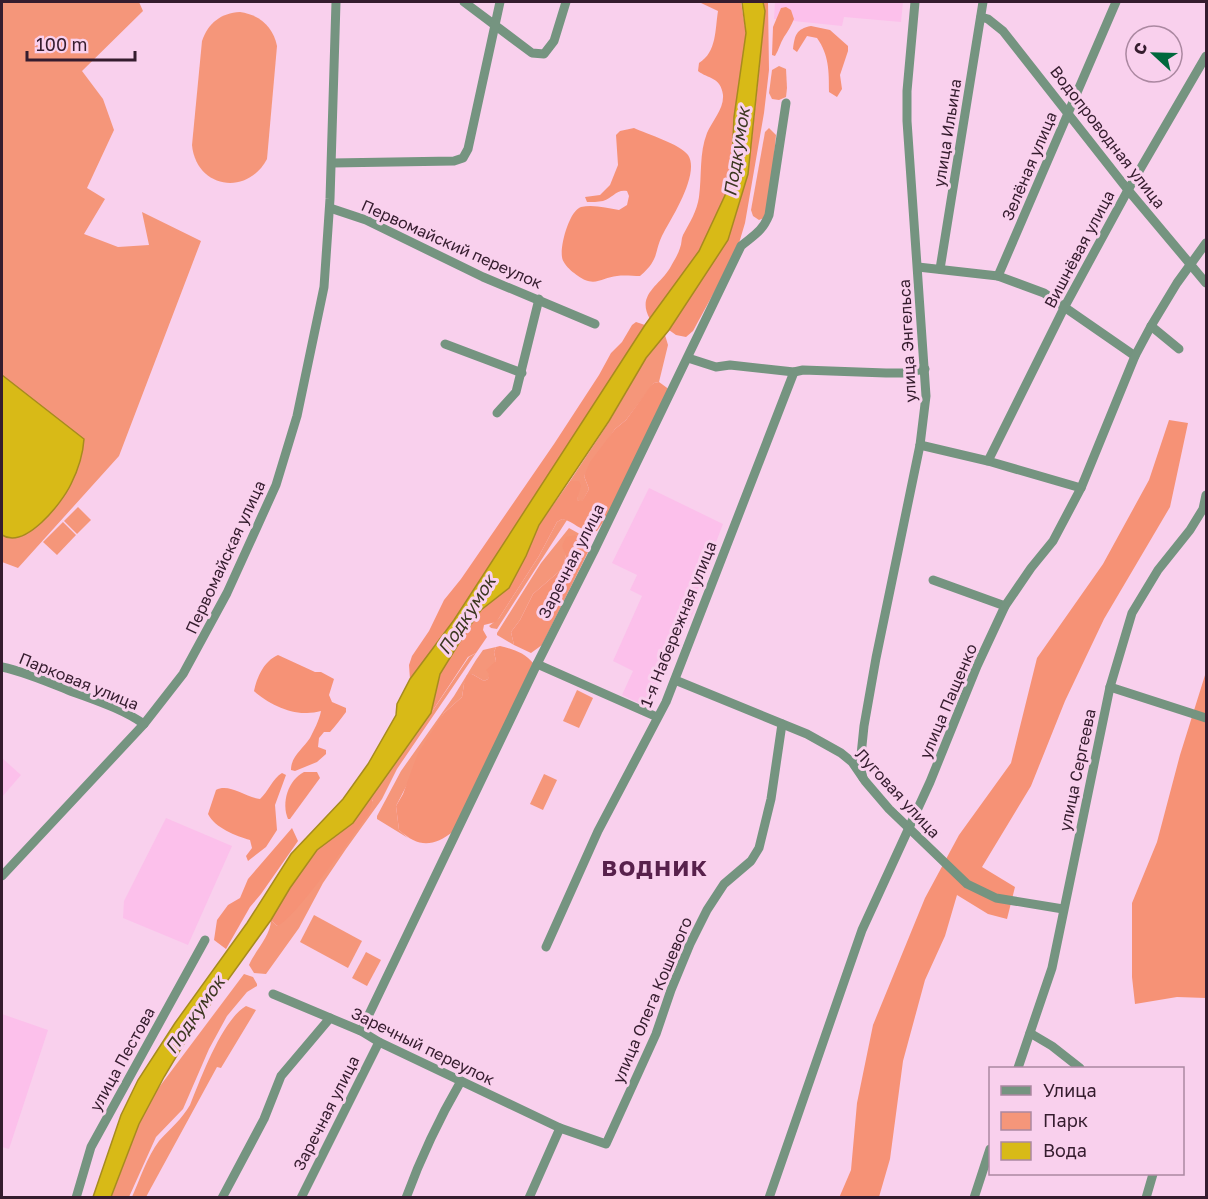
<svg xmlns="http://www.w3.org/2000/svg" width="1208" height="1199" font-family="'Golos Text',sans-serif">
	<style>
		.built { fill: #fcc0eb }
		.green { fill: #f5967a }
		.forest { fill: #f69276 }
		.water { fill: #d8ba17; stroke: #a78b1e; stroke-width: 1.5 }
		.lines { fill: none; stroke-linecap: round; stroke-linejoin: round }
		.minor { stroke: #759480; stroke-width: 9 }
		.labels { text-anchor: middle; stroke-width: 6; stroke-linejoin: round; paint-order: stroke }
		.street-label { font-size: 16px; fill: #351c2e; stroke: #f9d0ed }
		.water-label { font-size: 18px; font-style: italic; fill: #3c3720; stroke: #f9d0ed }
		.district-label { font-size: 22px; font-weight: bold; letter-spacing: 1.5px; fill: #58214c; stroke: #f9d0ed }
	</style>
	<rect width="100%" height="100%" fill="#f9d0ed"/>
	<g class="built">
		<path d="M775 2H903L901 22 844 17 842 26 774 19Z"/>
		<path d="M649 488 723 524 697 592 694 611 647 707 622 695 633 671 613 661 642 596 630 590 637 575 612 563Z"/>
		<path d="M2 758 21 775 2 797Z"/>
		<path d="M166 818 232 846 188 945 123 918 124 901Z"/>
		<path d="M2 1014 48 1030 9 1149 2 1147Z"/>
	</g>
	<g class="green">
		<path d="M2 2H139L143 11 82 71 103 99 114 130 87 188 105 199 84 234 118 247 149 245 142 212 201 241 119 456 18 568 2 562Z"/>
		<path d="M240 12C260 15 273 27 277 46L267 159C247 197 196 188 192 145L202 41C208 23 221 13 240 12Z"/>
		<path d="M779 66 786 69 787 88 786 97 779 100 772 99 769 93 772 70Z"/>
		<path d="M769 128 776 135 769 210 764 218 759 220 753 216 751 210 765 132Z"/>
		<path d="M665 335 668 345 659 382 654 383 626 420 615 429 584 476 589 489 582 502 577 500 579 481H570L609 422 646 358Z"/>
		<path d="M78 507 91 520 77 534 64 521Z"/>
		<path d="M562 519 567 520 497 629 491 628 489 626 499 618 539 556 557 522Z"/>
		<path d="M63 522 76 535 57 555 43 542Z"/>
		<path d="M569 528 585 537 576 535 566 555 562 569 533 594 520 620 511 632 514 645 497 635V633L541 563Z"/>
		<path d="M496 647 494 652 496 661 488 679 484 681 472 674 464 684 462 697 444 713 396 806 399 830 408 838 377 819V816L401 771 454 696 476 660 483 650Z"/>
		<path d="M476 653 397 769 382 799 346 849 323 883 299 928 266 974 254 973 249 965C255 951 271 935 271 920L277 926C316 889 346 846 373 800L370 797 431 713 469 657Z"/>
		<path d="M577 690 593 698 579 728 563 721Z"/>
		<path d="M544 774 557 780 543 810 530 804Z"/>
		<path d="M314 915 362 941 348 968 300 942Z"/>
		<path d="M366 952 381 960 367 986 352 978Z"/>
		<path d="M244 974 253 977 257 984V986L247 992 227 1016 209 1049 183 1109 156 1137 129 1197 111 1198 139 1124 157 1090Z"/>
		<path d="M246 1006 256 1010 221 1068 217 1067 146 1197H132C140 1179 147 1157 159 1141 170 1129 182 1119 190 1105 201 1078 222 1020 246 1006Z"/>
	</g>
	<g class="forest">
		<path d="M702 2H741L746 33 734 117 732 162 727 191 699 251 650 319C636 295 659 286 670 268 673 262 678 255 680 248 682 243 681 239 683 235 690 222 697 211 699 197 702 176 699 153 707 133 712 121 724 109 723 95 721 77 708 79 698 71L699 63C717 52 715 29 718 11L701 3Z"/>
		<path d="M763 2H768L769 70 764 113 745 223 737 250 693 331 686 337 676 335 669 330 728 240 740 201 748 174 754 119 765 11Z"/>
		<path d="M786 7 791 10 794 19C791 26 788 31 784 37 780 43 779 50 775 56L772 55 773 27 781 8Z"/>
		<path d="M811 26 830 30 848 46V51L840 75 842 89 837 97 829 92C829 71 829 55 817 38L807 36 797 52 793 49C795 35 796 29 811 26Z"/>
		<path d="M634 128C647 134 680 144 688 155 700 173 673 216 664 232 653 252 661 258 640 276 633 276 624 275 617 276 605 277 597 285 585 280 577 276 563 266 562 257 560 246 569 211 581 207 593 204 607 208 619 210L627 205 629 196 627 191C616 189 613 198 603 201 598 202 592 202 587 202L585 197 600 195 610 185 618 165 616 135 620 131Z"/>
		<path d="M636 322 645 325 454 620 410 679 409 665 412 656 429 631 444 600 461 579 554 444 599 375 611 353 622 342 632 325Z"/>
		<path d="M659 382 670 390 614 506 597 531C580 533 576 522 562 519L557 522 539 556 499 618 496 622 484 625 483 630 487 637 476 653 468 657 431 713 440 674 467 630 481 610 509 588 526 556 539 525 570 481H579L581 486 577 500 582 501 589 489 584 476 590 462 615 429 626 420 650 387 654 383Z"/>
		<path d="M1169 420 1188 423 1170 507 1104 619 1065 701 1031 786 982 867 1015 887 1007 919 988 914 957 895 945 936 925 980 903 1061 890 1159 879 1197 839 1198 851 1170 857 1103 873 1025 925 898 959 835 1011 763 1037 658 1103 564 1149 480Z"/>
		<path d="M576 535 585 537 588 540 589 550 542 645 531 653 514 645 511 632 520 620 533 594 562 569 566 555 562 546 566 537Z"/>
		<path d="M500 646C513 649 525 653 533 663L454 831C433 847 419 848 399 830L396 806 403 794 418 753 444 713 462 697 464 684 467 675 472 674 484 681 488 679 489 674 486 670 496 661 494 652 496 647Z"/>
		<path d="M278 655 315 672H321L334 679 329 695 332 702 346 708V712C341 719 336 725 330 732H324L319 738 318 747 326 750V754L317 762 295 771 291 770C291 756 303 749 310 738 314 730 319 721 321 711 317 712 311 713 307 713 289 714 267 703 254 691 257 677 264 661 278 655Z"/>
		<path d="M1206 672V998L1177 997 1135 1004 1132 977V903L1157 842 1180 755Z"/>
		<path d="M304 772H317L320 778 290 819H288C281 803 288 780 304 772Z"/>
		<path d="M282 773 286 775 275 805 277 830 266 847 248 861 246 856 252 848 250 840C236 836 215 828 208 814L216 790C229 783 245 797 260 799 268 792 273 778 282 773Z"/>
		<path d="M370 797 373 799 369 813C356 831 293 922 277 926L271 920 290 888 317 850 353 823Z"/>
		<path d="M292 828 298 841 261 894 250 907 226 949 214 940 217 920 228 905 240 898 248 879Z"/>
	</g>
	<g class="water">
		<path d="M742 2H763L765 11 748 174 728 240 669 330 646 358 609 421 539 525 526 556 509 588 481 610 467 630 440 674 431 713 353 823 317 850 290 888 271 920 194 1027 164 1077 139 1124 111 1197H93L121 1115 138 1080 175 1023 247 923 291 854 343 799 368 764 396 715 397 704 410 679 454 620 645 325 699 251 727 191 732 162 734 117 746 33Z"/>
		<path d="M2 375 84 439C83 455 78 470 71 484 62 503 25 550 2 535Z"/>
	</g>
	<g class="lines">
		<g class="minor">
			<path d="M464 2 532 53 544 54 554 41 566 2"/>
			<path d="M981 17 988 19 1003 31 1128 190 1206 283"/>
			<path d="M332 163 454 161 463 158 468 149 500 2"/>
			<path d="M330 208 366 220 483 277 595 324"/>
			<path d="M918 267 998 276 1044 293 1135 356"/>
			<path d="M940 269 983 2"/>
			<path d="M998 276 1116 2"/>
			<path d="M1151 326 1179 349"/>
			<path d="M445 344 522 373"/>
			<path d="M688 358 716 367 730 365 794 372 803 370 886 373H903L925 369"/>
			<path d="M497 413 516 392 539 299"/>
			<path d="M920 445 988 461 1081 488"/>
			<path d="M988 461 1065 306 1128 190 1206 56"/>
			<path d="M933 580 1005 606"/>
			<path d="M537 664 657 717"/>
			<path d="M2 667C25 672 46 681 68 690 94 700 121 708 144 724"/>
			<path d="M675 680 807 734 841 753 852 762 865 781 889 809 967 884 996 898 1063 909"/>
			<path d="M1110 687 1206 718"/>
			<path d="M863 778 860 765 864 726 876 658 920 445 926 396 907 121V91L915 2"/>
			<path d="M2 876 144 724 183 674 227 593 276 485 297 416 324 287 330 199 336 2"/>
			<path d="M546 947 598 831 666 702 794 372"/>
			<path d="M273 994 361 1031 379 1042 560 1128"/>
			<path d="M361 1031 537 664 595 549 741 246C754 235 762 232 769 215L786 103"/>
			<path d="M1030 1033 1052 1046 1080 1068"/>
			<path d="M1018 1068 1052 968 1110 687 1132 613 1158 570 1190 530 1203 509 1206 495"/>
			<path d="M76 1198 91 1147 205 940"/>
			<path d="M222 1198 264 1119 281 1076 330 1018"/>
			<path d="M301 1198 379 1042"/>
			<path d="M406 1198C421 1157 439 1119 461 1081"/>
			<path d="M529 1198 560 1128 606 1144 656 1034 671 990 690 944 707 910 724 884 751 861 759 848 771 799 782 724"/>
			<path d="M769 1198 862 930 930 782 977 666 1005 606 1031 568 1053 541 1081 488 1135 356 1151 326 1177 283 1206 243"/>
			<path d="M974 1198 990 1149"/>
			<path d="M1146 1198 1153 1174"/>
		</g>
	</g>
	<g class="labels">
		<g class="street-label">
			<text transform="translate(947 133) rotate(-81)" y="6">улица Ильина</text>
			<text transform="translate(1108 137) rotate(52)" y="6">Водопроводная улица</text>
			<text transform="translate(1029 166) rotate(-67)" y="6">Зелёная улица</text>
			<text transform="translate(452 244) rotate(24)" y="6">Первомайский переулок</text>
			<text transform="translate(1079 249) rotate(-62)" y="6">Вишнёвая улица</text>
			<text transform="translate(907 341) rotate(-93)" y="6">улица Энгельса</text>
			<text transform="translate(225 557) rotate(-65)" y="6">Первомайская улица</text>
			<text transform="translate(571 561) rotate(-63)" y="6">Заречная улица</text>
			<text transform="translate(678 624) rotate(-68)" y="6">1-я Набережная улица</text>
			<text transform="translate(79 681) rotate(22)" y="6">Парковая улица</text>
			<text transform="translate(948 701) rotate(-67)" y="6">улица Пащенко</text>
			<text transform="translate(1077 770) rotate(-78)" y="6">улица Сергеева</text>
			<text transform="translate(898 793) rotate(47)" y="6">Луговая улица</text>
			<text transform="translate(652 1000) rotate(-67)" y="6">улица Олега Кошевого</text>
			<text transform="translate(423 1046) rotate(26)" y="6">Заречный переулок</text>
			<text transform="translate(122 1059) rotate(-61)" y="6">улица Пестова</text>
			<text transform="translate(326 1113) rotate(-63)" y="6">Заречная улица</text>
		</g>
		<g class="water-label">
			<text transform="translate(737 152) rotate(-81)" y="6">Подкумок</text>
			<text transform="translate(467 615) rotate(-57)" y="6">Подкумок</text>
			<text transform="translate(195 1015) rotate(-55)" y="6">Подкумок</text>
		</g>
		<g class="district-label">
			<text x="655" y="876">ВОДНИК</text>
		</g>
	</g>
	<rect width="1208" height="1199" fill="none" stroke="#351c2e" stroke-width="6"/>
	<rect x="989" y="1067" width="195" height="108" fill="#f9d0ed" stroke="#ab88a1" stroke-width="1.5"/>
	<rect x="1001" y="1086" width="30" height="9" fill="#759480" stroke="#ab88a1" stroke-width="1.5"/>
	<text x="1043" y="1097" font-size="18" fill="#351c2e">Улица</text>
	<rect x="1001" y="1112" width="30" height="18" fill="#f5967a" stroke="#ab88a1" stroke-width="1.5"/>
	<text x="1043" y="1127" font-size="18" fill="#351c2e">Парк</text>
	<rect x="1001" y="1142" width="30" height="18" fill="#d8ba17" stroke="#ab88a1" stroke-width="1.5"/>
	<text x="1043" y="1157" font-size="18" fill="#351c2e">Вода</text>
	<g transform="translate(1154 54) rotate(292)"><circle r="28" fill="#f9d0ed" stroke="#ab88a1" stroke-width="1.5"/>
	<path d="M0-4.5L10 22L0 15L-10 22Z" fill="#01683d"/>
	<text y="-9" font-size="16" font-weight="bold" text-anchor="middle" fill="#351c2e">С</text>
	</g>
	<path d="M27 51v9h108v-9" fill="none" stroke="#351c2e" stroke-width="3"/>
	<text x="36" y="51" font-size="18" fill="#351c2e" stroke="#f9d0ed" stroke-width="4.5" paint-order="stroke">100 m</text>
</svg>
